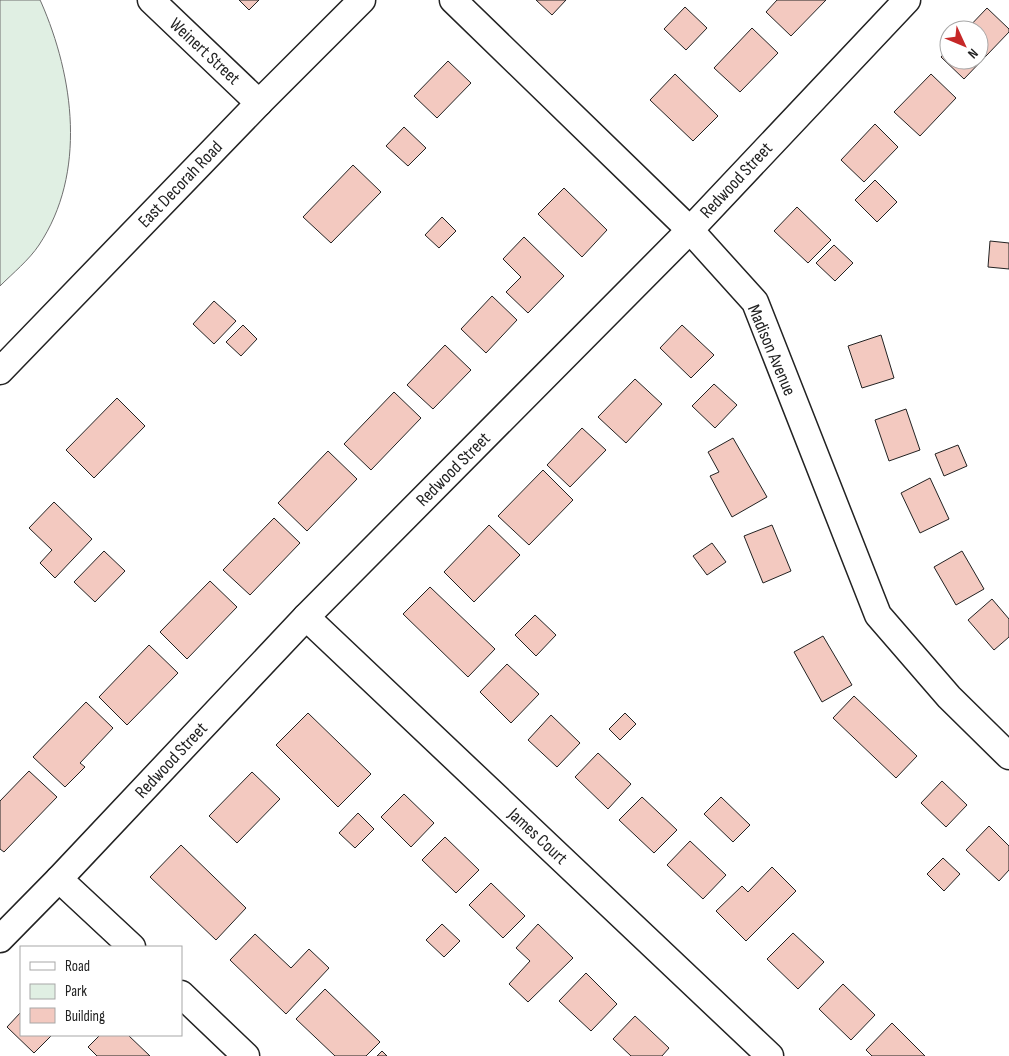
<svg xmlns="http://www.w3.org/2000/svg" width="1009" height="1056" font-family="'Sofia Sans Condensed',sans-serif">
	<style>
		.green { fill: #e0efe3; stroke: #6f6f6f }
		.building { fill: #f3c9c0; stroke: #222 }
		.lines { fill: none; stroke-linecap: round; stroke-linejoin: round }
		.minor-casing { stroke: #222; stroke-width: 29 }
		.minor { stroke: #fff; stroke-width: 26 }
		.labels { text-anchor: middle; stroke-width: 4; stroke-linejoin: round; paint-order: stroke }
		.street-label { font-size: 18px; fill: #222; stroke: #fff }
	</style>
	<rect width="100%" height="100%" fill="#fff"/>
	<path class="green" d="M0 0H40L41 2C74 77 87 173 39 245 29 260 13 273 0 286Z"/>
	<g class="building">
		<path d="M239 0H259L249 10Z"/>
		<path d="M536 0H566L552 15Z"/>
		<path d="M777 0H826L791 36 766 12Z"/>
		<path d="M685 7 707 28 686 50 664 29Z"/>
		<path d="M987 8 1009 29V32L964 79 941 57 949 48V60H979V30H966Z"/>
		<path d="M752 28 778 53 740 92 714 68Z"/>
		<path d="M448 61 471 83 437 118 414 96Z"/>
		<path d="M675 74 718 116 693 141 650 100Z"/>
		<path d="M931 74 956 98 920 136 894 112Z"/>
		<path d="M875 124 898 147 864 182 841 160Z"/>
		<path d="M404 127 426 148 408 166 386 146Z"/>
		<path d="M353 165 381 192 331 243 303 217Z"/>
		<path d="M875 180 897 202 877 222 855 200Z"/>
		<path d="M564 188 607 230 582 257 538 214Z"/>
		<path d="M797 207 831 240 808 263 774 231Z"/>
		<path d="M442 217 456 231 439 248 425 235Z"/>
		<path d="M524 237 564 276 528 313 506 292 521 277 503 259Z"/>
		<path d="M990 241 1009 243V269L988 267Z"/>
		<path d="M834 245 853 263 835 281 816 263Z"/>
		<path d="M492 296 517 320 486 353 461 329Z"/>
		<path d="M214 301 236 321 214 344 193 324Z"/>
		<path d="M243 325 257 339 241 356 226 342Z"/>
		<path d="M682 325 714 355 691 378 660 348Z"/>
		<path d="M881 335 894 378 862 388 848 346Z"/>
		<path d="M445 345 471 370 433 409 407 385Z"/>
		<path d="M635 379 662 404 626 443 598 417Z"/>
		<path d="M714 384 737 405 715 428 692 406Z"/>
		<path d="M394 392 421 418 371 470 344 444Z"/>
		<path d="M117 398 145 426 94 478 66 450Z"/>
		<path d="M906 409 920 450 889 461 875 420Z"/>
		<path d="M582 428 606 450 570 487 547 465Z"/>
		<path d="M733 438 767 497 732 517 710 476 719 472 708 452Z"/>
		<path d="M958 445 967 466 944 476 935 454Z"/>
		<path d="M328 451 357 479 307 531 278 503Z"/>
		<path d="M543 470 573 500 529 545 498 516Z"/>
		<path d="M930 478 949 519 920 533 901 493Z"/>
		<path d="M54 502 92 539 55 578 40 563 52 550 29 528Z"/>
		<path d="M274 518 300 543 250 595 223 570Z"/>
		<path d="M489 525 520 555 474 602 444 572Z"/>
		<path d="M772 525 791 571 763 583 744 536Z"/>
		<path d="M712 543 726 562 707 575 693 556Z"/>
		<path d="M104 551 125 571 95 602 74 582Z"/>
		<path d="M962 551 984 589 956 605 934 567Z"/>
		<path d="M210 581 237 607 187 659 160 632Z"/>
		<path d="M430 587 495 649 468 677 403 614Z"/>
		<path d="M992 599 1009 619V637L994 650 968 620Z"/>
		<path d="M535 615 556 635 536 656 515 635Z"/>
		<path d="M823 636 852 685 822 702 794 652Z"/>
		<path d="M149 645 178 673 127 725 99 697Z"/>
		<path d="M507 664 539 694 511 723 480 692Z"/>
		<path d="M854 696 917 756 896 778 833 718Z"/>
		<path d="M86 702 113 728 80 763 85 767 65 787 33 757Z"/>
		<path d="M308 713 371 774 338 807 276 745Z"/>
		<path d="M625 713 636 724 620 740 609 729Z"/>
		<path d="M551 715 580 743 557 767 528 740Z"/>
		<path d="M598 753 631 784 608 809 575 777Z"/>
		<path d="M29 771 57 797 4 852 0 849V801Z"/>
		<path d="M252 772 280 799 237 843 209 816Z"/>
		<path d="M942 781 967 805 946 827 921 803Z"/>
		<path d="M404 794 434 823 411 847 381 817Z"/>
		<path d="M642 797 677 830 654 853 619 820Z"/>
		<path d="M721 797 750 825 733 842 704 814Z"/>
		<path d="M358 813 374 829 355 848 339 833Z"/>
		<path d="M989 826 1009 846V870L999 881 966 850Z"/>
		<path d="M445 837 479 870 456 893 422 860Z"/>
		<path d="M690 841 726 875 703 899 667 865Z"/>
		<path d="M181 845 246 908 216 940 150 877Z"/>
		<path d="M943 858 960 874 944 891 927 874Z"/>
		<path d="M772 867 796 891 746 941 716 911 742 886 748 892Z"/>
		<path d="M491 883 525 916 503 938 469 905Z"/>
		<path d="M442 924 460 941 444 957 426 940Z"/>
		<path d="M538 924 573 958 528 1002 509 984 530 961 516 948Z"/>
		<path d="M793 933 824 962 798 989 767 959Z"/>
		<path d="M255 934 291 968 309 949 329 968 286 1014 230 960Z"/>
		<path d="M586 973 617 1004 591 1031 559 1001Z"/>
		<path d="M843 984 875 1015 851 1040 819 1009Z"/>
		<path d="M325 989 380 1042 366 1056H335L296 1019Z"/>
		<path d="M21 1012V1035H52L34 1053 7 1027Z"/>
		<path d="M635 1016 669 1048 662 1056H631L613 1039Z"/>
		<path d="M892 1023 925 1056H872L866 1050Z"/>
		<path d="M100 1035H128L150 1056H97L88 1047Z"/>
		<path d="M382 1051 387 1056H377Z"/>
	</g>
	<g class="lines">
		<defs>
			<g id="minor">
				<path d="M151 0 259 103"/>
				<path d="M453 0 690 230 755 302 878 615 949 697 1009 756"/>
				<path d="M0 371 259 103 362 0"/>
				<path d="M306 617 770 1056"/>
				<path d="M59 879 132 947"/>
				<path d="M0 939 59 879 306 617 690 230 907 0"/>
				<path d="M181 994 246 1056"/>
			</g>
		</defs>
		<use href="#minor" class="minor-casing"/>
		<use href="#minor" class="minor"/>
	</g>
	<g class="labels">
		<g class="street-label">
			<text transform="translate(205 51) rotate(43)" y="6">Weinert Street</text>
			<text transform="translate(736 180) rotate(-47)" y="6">Redwood Street</text>
			<text transform="translate(180 184) rotate(-46)" y="6">East Decorah Road</text>
			<text transform="translate(772 350) rotate(67)" y="6">Madison Avenue</text>
			<text transform="translate(453 469) rotate(-45)" y="6">Redwood Street</text>
			<text transform="translate(171 760) rotate(-47)" y="6">Redwood Street</text>
			<text transform="translate(538 836) rotate(43)" y="6">James Court</text>
		</g>
	</g>
	<rect x="20" y="946" width="162" height="90" fill="#ffffff" stroke="#a7a7a7"/>
	<rect x="30" y="962" width="25" height="8" fill="#ffffff" stroke="#a7a7a7"/>
	<text x="65" y="971" font-size="15" fill="#222222">Road</text>
	<rect x="30" y="984" width="25" height="15" fill="#e0efe3" stroke="#a7a7a7"/>
	<text x="65" y="996" font-size="15" fill="#222222">Park</text>
	<rect x="30" y="1008" width="25" height="15" fill="#f3c9c0" stroke="#a7a7a7"/>
	<text x="65" y="1021" font-size="15" fill="#222222">Building</text>
	<g transform="translate(964 45) rotate(134)"><circle r="24" fill="#ffffff" stroke="#a7a7a7"/>
	<path d="M0-4L9 19L0 12L-9 19Z" fill="#c62828"/>
	<text y="-8" font-size="14" font-weight="bold" text-anchor="middle" fill="#222222">N</text>
	</g>
</svg>
